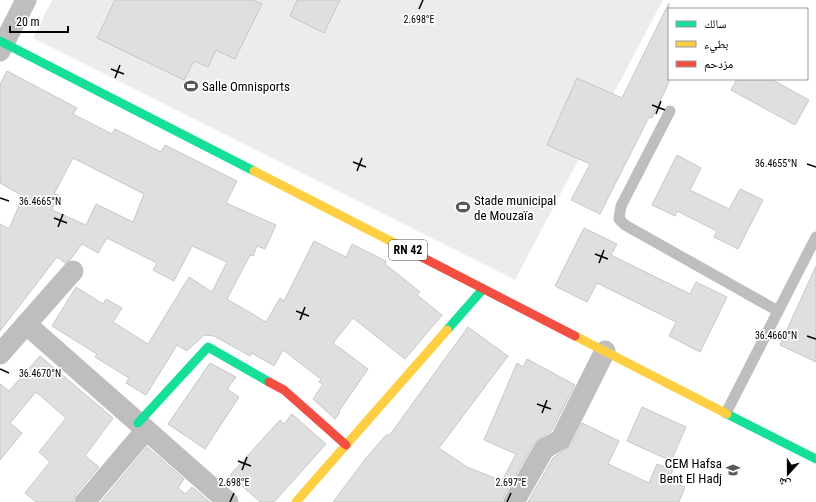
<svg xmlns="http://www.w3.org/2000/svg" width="816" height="502" font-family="'Roboto Condensed','Noto Naskh Arabic',sans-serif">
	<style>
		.green { fill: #ececec }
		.building { fill: #dfdfdf; stroke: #c7c7c7; fill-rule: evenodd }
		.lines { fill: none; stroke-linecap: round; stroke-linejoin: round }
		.lane { stroke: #bebebe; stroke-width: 11 }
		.street { stroke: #bebebe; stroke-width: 21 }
		.fast { stroke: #16e098; stroke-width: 9 }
		.slow { stroke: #ffcf43; stroke-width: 9 }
		.jam { stroke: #f24e42; stroke-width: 9 }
		.ticks { fill: none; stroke: #000; stroke-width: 1.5 }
		.labels { text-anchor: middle; stroke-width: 3.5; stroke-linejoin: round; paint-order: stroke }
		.shield { fill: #fff; stroke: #4c4c4c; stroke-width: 1 }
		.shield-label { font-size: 12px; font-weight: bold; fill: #000 }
		.poi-label { font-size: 13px; fill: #000; stroke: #fff; text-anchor: start }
		.ticks-label { font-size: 10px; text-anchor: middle; fill: #000; stroke: #fff; stroke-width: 3.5; stroke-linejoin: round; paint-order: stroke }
	</style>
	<rect width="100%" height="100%" fill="#fff"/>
	<path class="green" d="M52 0H663L515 280 33 38Z"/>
	<g class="building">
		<path d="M115 0H253L262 4 235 59 216 50 208 67 194 61 184 80 97 38Z"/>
		<path d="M297 0H340L324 33 290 16Z"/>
		<path d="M669 3V82L652 118 649 117 600 214 571 200 590 164 547 145 577 78 622 98Z"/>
		<path d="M7 71 77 108 73 114 112 134 115 129 161 152 165 145 237 181 226 203 276 225 265 249 257 246 253 256 250 255 227 299 266 322 280 298 284 301 314 241 346 257 352 244 386 261 385 264 420 292 417 295 442 315 405 359 353 318 333 343 368 369 339 411 340 412 335 419 313 399 323 384 319 382 321 379 283 350 274 366 252 353 250 356 214 336 204 335 187 351 177 345 146 395 126 383 129 378 95 357 97 354 52 326 76 287 103 304 106 299 122 308 113 322 148 344 189 277 212 292 227 262 192 246 174 281 153 270 157 263 107 238 98 253 82 244 70 260 65 263 57 257 0 331V224L9 229 23 196 0 183V84ZM73 158 144 194 133 222 96 204 86 225 52 210 58 195 54 194Z"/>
		<path d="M737 79H771L809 100 795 125 731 90Z"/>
		<path d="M677 155 701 168 690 190 729 209 740 189 763 200 738 249 714 237 717 231 677 211 675 216 652 205Z"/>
		<path d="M584 228 617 244 611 255 690 294 696 282 727 297 700 352 669 336 676 322 597 283 587 302 555 286Z"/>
		<path d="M816 266V362L780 345Z"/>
		<path d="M468 327 508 356 439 448 467 467 502 481 516 454 484 440 517 363 523 367 527 359 575 385 552 430 534 443 504 496 502 502H333L366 458 387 434 389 436Z"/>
		<path d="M40 356 113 418 85 456 99 467 76 494 73 502H36L25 493 50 462 39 452 66 418 36 392 10 423 22 433 0 460V384L9 391Z"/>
		<path d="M210 363 236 377 227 389 239 397 205 449 168 424Z"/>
		<path d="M642 407 686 427 671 461 627 441Z"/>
		<path d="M292 414 326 444 274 502H260L230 475 280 420 284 424Z"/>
		<path d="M582 423 619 441 608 464 649 483 657 464 673 470 668 480 685 487 679 502H528L553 458 571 445Z"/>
		<path d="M147 447 184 479 178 488 185 494 192 487 210 502H101Z"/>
	</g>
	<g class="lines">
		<g class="lane">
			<path d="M670 111 621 206 619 219 625 225 778 311"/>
			<path d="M726 413 816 237"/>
		</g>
		<g class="street">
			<path d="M0 51 26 0"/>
			<path d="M26 324 228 502"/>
			<path d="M0 354 73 271"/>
			<path d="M85 502 146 430"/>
			<path d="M514 502 544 449 561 439 605 351"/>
		</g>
		<g class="fast">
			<path d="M0 41 254 171"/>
			<path d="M447 330 483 289"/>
			<path d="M727 414 816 459"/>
			<path d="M138 423 208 347 269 382"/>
		</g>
		<g class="slow">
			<path d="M254 171 408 250"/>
			<path d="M575 336 727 414"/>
			<path d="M296 502 447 330"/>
		</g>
		<g class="jam">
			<path d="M408 250 575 336"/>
			<path d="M269 382 284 390 346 445"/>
		</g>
	</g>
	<path class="ticks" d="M419 9 423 0M111 69 124 74M115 78 120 65M652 105 665 110M656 114 661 101M353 162 366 167M807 164 816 167M357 171 362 158M0 198 9 201M54 218 67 223M58 227 63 214M595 254 608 259M599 263 604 250M296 311 309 316M300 320 305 307M807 336 816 339M0 369 9 373M537 404 551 409M542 413 547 400M238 461 251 466M242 470 247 457M230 502 234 493M507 502 511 493"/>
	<defs>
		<symbol id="stadium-bare" viewBox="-9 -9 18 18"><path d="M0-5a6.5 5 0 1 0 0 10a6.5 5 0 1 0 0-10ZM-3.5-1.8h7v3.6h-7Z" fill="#595959" stroke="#fff" stroke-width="2.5" paint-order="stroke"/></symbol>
		<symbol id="school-bare" viewBox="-9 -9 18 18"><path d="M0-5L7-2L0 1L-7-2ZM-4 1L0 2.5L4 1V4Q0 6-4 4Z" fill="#595959" stroke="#fff" stroke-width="2.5" paint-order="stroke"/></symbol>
	</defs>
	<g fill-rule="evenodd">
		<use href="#stadium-bare" x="181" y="76" width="20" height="20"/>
		<use href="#stadium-bare" x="453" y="197" width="20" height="20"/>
		<use href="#school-bare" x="723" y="460" width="20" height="20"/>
	</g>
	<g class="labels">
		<rect class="shield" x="389" y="240" width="38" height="20" rx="3"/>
		<g class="shield-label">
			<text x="408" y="254">RN 42</text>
		</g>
		<g class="poi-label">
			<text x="202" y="91">Salle Omnisports</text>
			<text x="474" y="205">Stade municipal<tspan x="474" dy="15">de Mouzaïa</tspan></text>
			<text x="722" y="468" text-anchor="end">CEM Hafsa<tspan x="722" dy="15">Bent El Hadj</tspan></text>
		</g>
	</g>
	<g class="ticks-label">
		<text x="419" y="23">2.698°E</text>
		<text x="776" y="167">36.4655°N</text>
		<text x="40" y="205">36.4665°N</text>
		<text x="776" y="339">36.4660°N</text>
		<text x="40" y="377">36.4670°N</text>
		<text x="234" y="486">2.698°E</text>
		<text x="511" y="486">2.697°E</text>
	</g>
	<rect x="668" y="8" width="140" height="72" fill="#ffffff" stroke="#999999"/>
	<rect x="676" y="21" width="20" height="6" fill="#16e098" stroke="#999999"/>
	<text x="704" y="28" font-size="12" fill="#000000">سالك</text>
	<rect x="676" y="41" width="20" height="6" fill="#ffcf43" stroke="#999999"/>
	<text x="704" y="48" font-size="12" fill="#000000">بطيء</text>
	<rect x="676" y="61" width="20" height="6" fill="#f24e42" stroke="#999999"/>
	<text x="704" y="68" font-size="12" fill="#000000">مزدحم</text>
	<g transform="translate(788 474) rotate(201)" stroke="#ffffff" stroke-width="3" paint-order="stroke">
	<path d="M0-3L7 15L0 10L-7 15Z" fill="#000000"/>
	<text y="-6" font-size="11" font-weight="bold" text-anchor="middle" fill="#000000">ش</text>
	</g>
	<path d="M10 26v6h58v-6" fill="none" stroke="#000000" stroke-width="2"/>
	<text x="16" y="26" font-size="12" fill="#000000" stroke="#ffffff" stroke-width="3" paint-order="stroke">20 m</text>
</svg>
